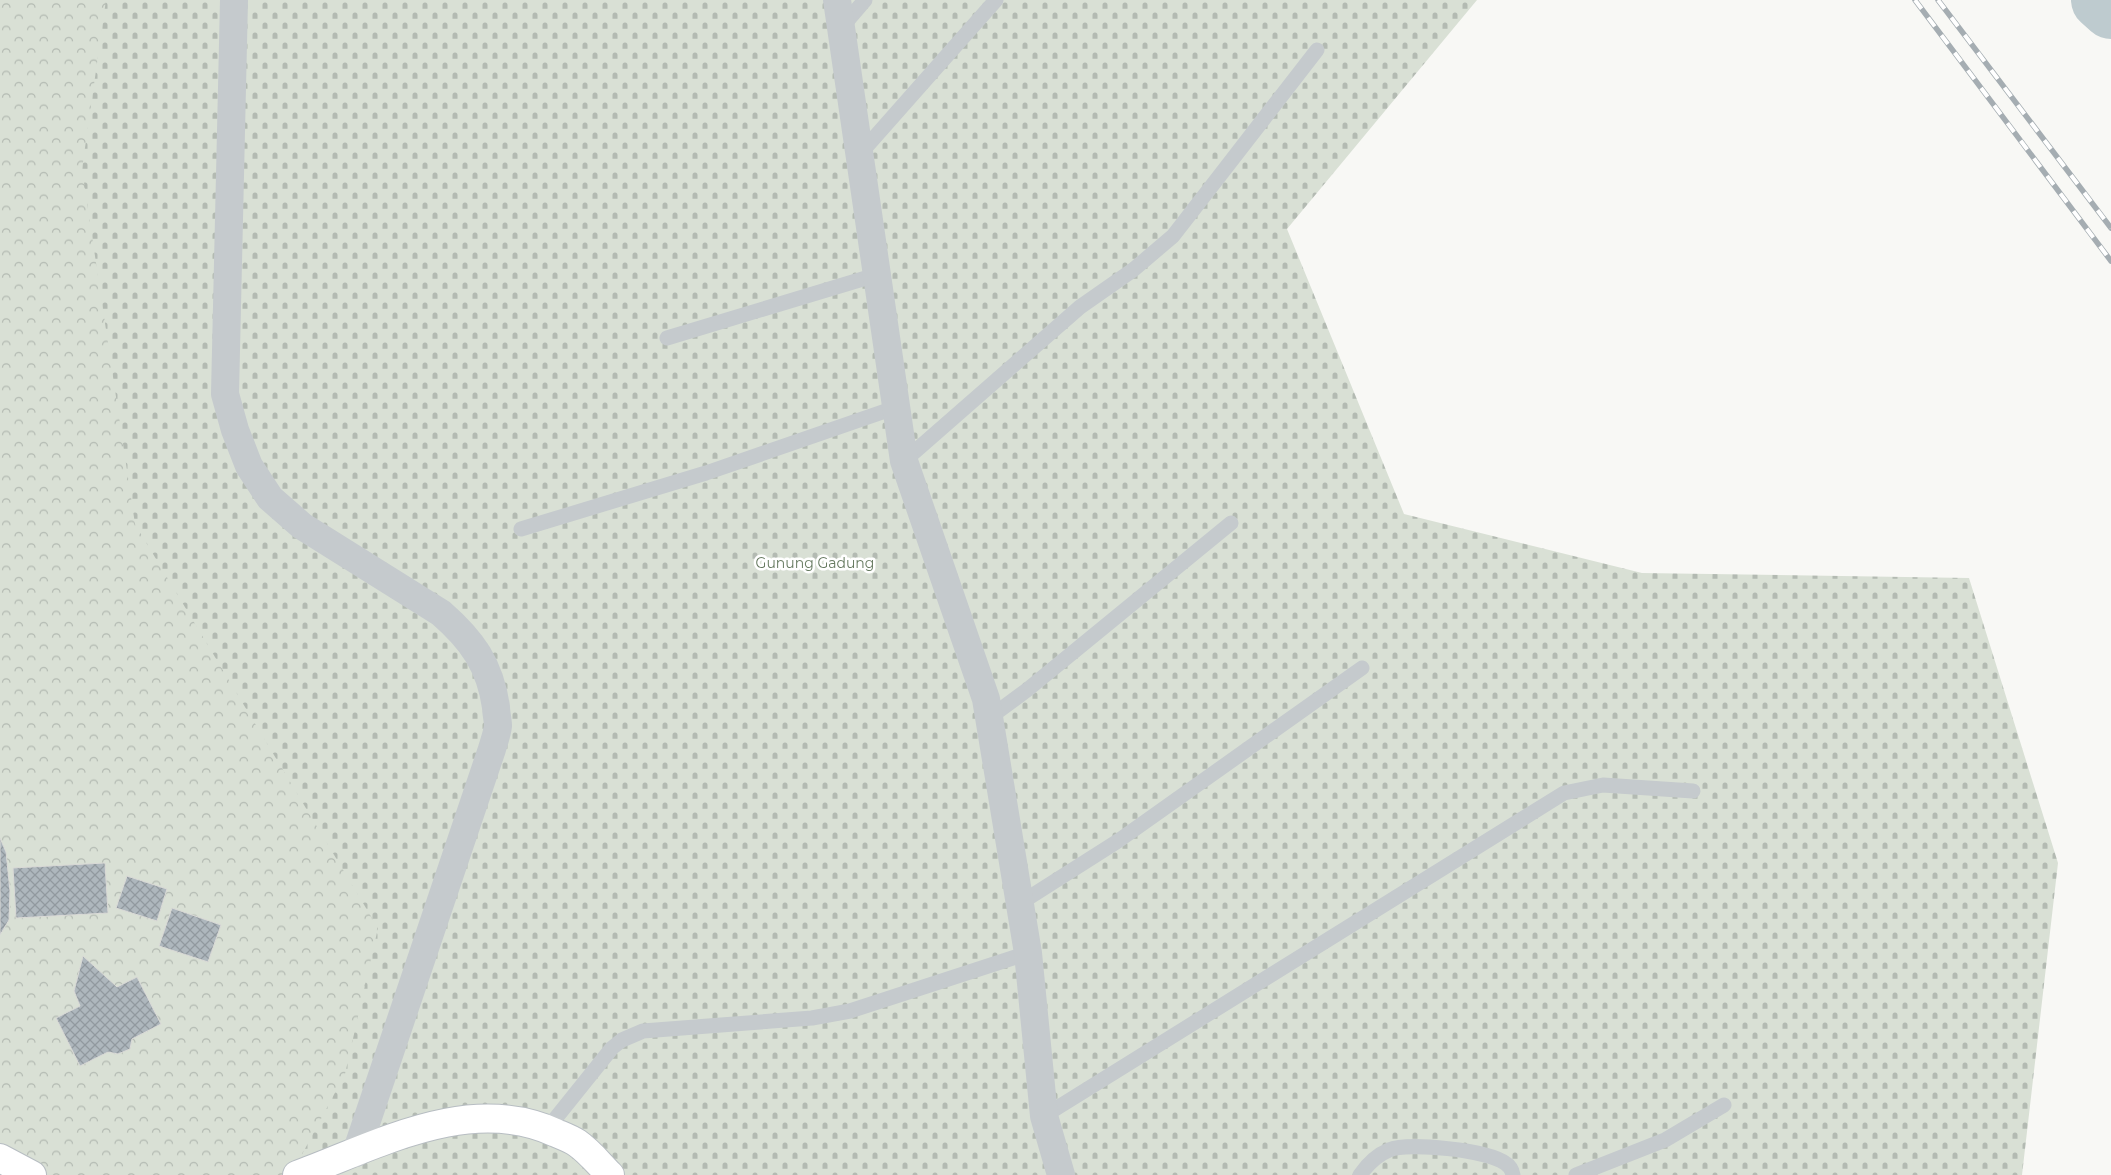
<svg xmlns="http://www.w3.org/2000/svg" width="2111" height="1175" font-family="Montserrat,sans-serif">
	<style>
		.forest { fill: url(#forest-crowns) }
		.cemetery { fill: url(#cemetery-stones) }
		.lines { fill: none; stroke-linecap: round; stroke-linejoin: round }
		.river { stroke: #becbcf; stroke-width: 60 }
		.building { fill: url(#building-cross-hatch); stroke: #dadad7 }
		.secondary-casing { stroke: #b7bdc2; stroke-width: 30 }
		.lane { stroke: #c5cacd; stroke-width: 15 }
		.street { stroke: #c5cacd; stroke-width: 28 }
		.secondary { stroke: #fff; stroke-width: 28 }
		.rail-casing { stroke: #a5adb2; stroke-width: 5.5 }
		.rail { stroke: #fff; stroke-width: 4; stroke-dasharray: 11; stroke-linecap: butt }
		.labels { text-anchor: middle; stroke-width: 5; stroke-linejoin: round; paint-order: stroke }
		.park-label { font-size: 14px; fill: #667a60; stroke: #fff }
	</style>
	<defs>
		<pattern id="forest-crowns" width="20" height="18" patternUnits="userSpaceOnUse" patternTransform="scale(1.25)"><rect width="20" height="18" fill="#d9e0d5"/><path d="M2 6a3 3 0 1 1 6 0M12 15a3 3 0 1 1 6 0" fill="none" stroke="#b3bab2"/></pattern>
		<pattern id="cemetery-stones" width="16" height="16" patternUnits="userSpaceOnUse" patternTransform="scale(1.25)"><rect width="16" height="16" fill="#d9e0d5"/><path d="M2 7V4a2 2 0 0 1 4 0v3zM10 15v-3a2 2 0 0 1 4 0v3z" fill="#b3bab2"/></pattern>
		<pattern id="building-cross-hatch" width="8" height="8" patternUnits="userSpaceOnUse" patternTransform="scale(1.25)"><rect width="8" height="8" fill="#aeb7bd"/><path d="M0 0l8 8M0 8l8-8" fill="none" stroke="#91999f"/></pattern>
	</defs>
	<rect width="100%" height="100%" fill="#f8f8f5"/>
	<path class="forest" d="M0 0H383L540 1175H0Z"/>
	<path class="cemetery" d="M106 0H1477L1287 229 1404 514 1642 573 1969 578 2058 863 2022 1175H291L345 1074 378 928 135 524 82 169Z"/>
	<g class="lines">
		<path class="river" d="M2101 0 2111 9"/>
	</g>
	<g class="building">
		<path d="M0 838 6 852 10 891 9 920 0 935Z"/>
		<path d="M105 863 108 913 16 918 13 868Z"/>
		<path d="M127 876 167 889 157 921 116 908Z"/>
		<path d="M172 908 221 925 208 962 159 946Z"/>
		<path d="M83 956 117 987 137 977 161 1024 132 1039 130 1049 118 1054 108 1052 80 1066 56 1018 80 1006 74 991Z"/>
	</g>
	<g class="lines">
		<defs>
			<g id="secondary">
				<path d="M0 1158 32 1175"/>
				<path d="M297 1175C378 1145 470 1093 556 1133 563 1136 571 1139 577 1143 590 1152 599 1164 610 1175"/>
			</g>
		</defs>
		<use href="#secondary" class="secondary-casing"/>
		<g class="lane">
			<path d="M841 28 865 0"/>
			<path d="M859 155 996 0"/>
			<path d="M667 338 876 275"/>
			<path d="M904 461 1080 307 1133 270 1173 236 1317 50"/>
			<path d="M521 529 706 473 897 407"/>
			<path d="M989 718 1027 690 1231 523"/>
			<path d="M1019 904 1118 841 1362 668"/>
			<path d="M1044 1116 1564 793 1603 785 1693 791"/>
			<path d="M547 1129 612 1048 622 1040 643 1031 812 1018 850 1011 1028 953"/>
			<path d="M1360 1175C1367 1165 1377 1155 1389 1150 1408 1142 1488 1150 1505 1163 1510 1166 1512 1169 1513 1175"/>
			<path d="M1576 1175 1665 1140 1724 1105"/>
		</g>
		<g class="street">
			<path d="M234 0 225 394 235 430 249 466 270 498 302 526 441 613C472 640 490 665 496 707 496 713 498 720 498 726 497 734 494 742 492 749L356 1153"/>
			<path d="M837 0 904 461 986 699 1028 953 1044 1116 1061 1175"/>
		</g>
		<use href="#secondary" class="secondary"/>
		<defs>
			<g id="rail">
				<path d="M1915 0 2111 261"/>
				<path d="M1938 0 2111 228"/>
			</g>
		</defs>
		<use href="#rail" class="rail-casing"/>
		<use href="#rail" class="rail"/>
	</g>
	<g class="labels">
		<g class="park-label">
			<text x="815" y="568">Gunung Gadung</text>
		</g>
	</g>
</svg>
